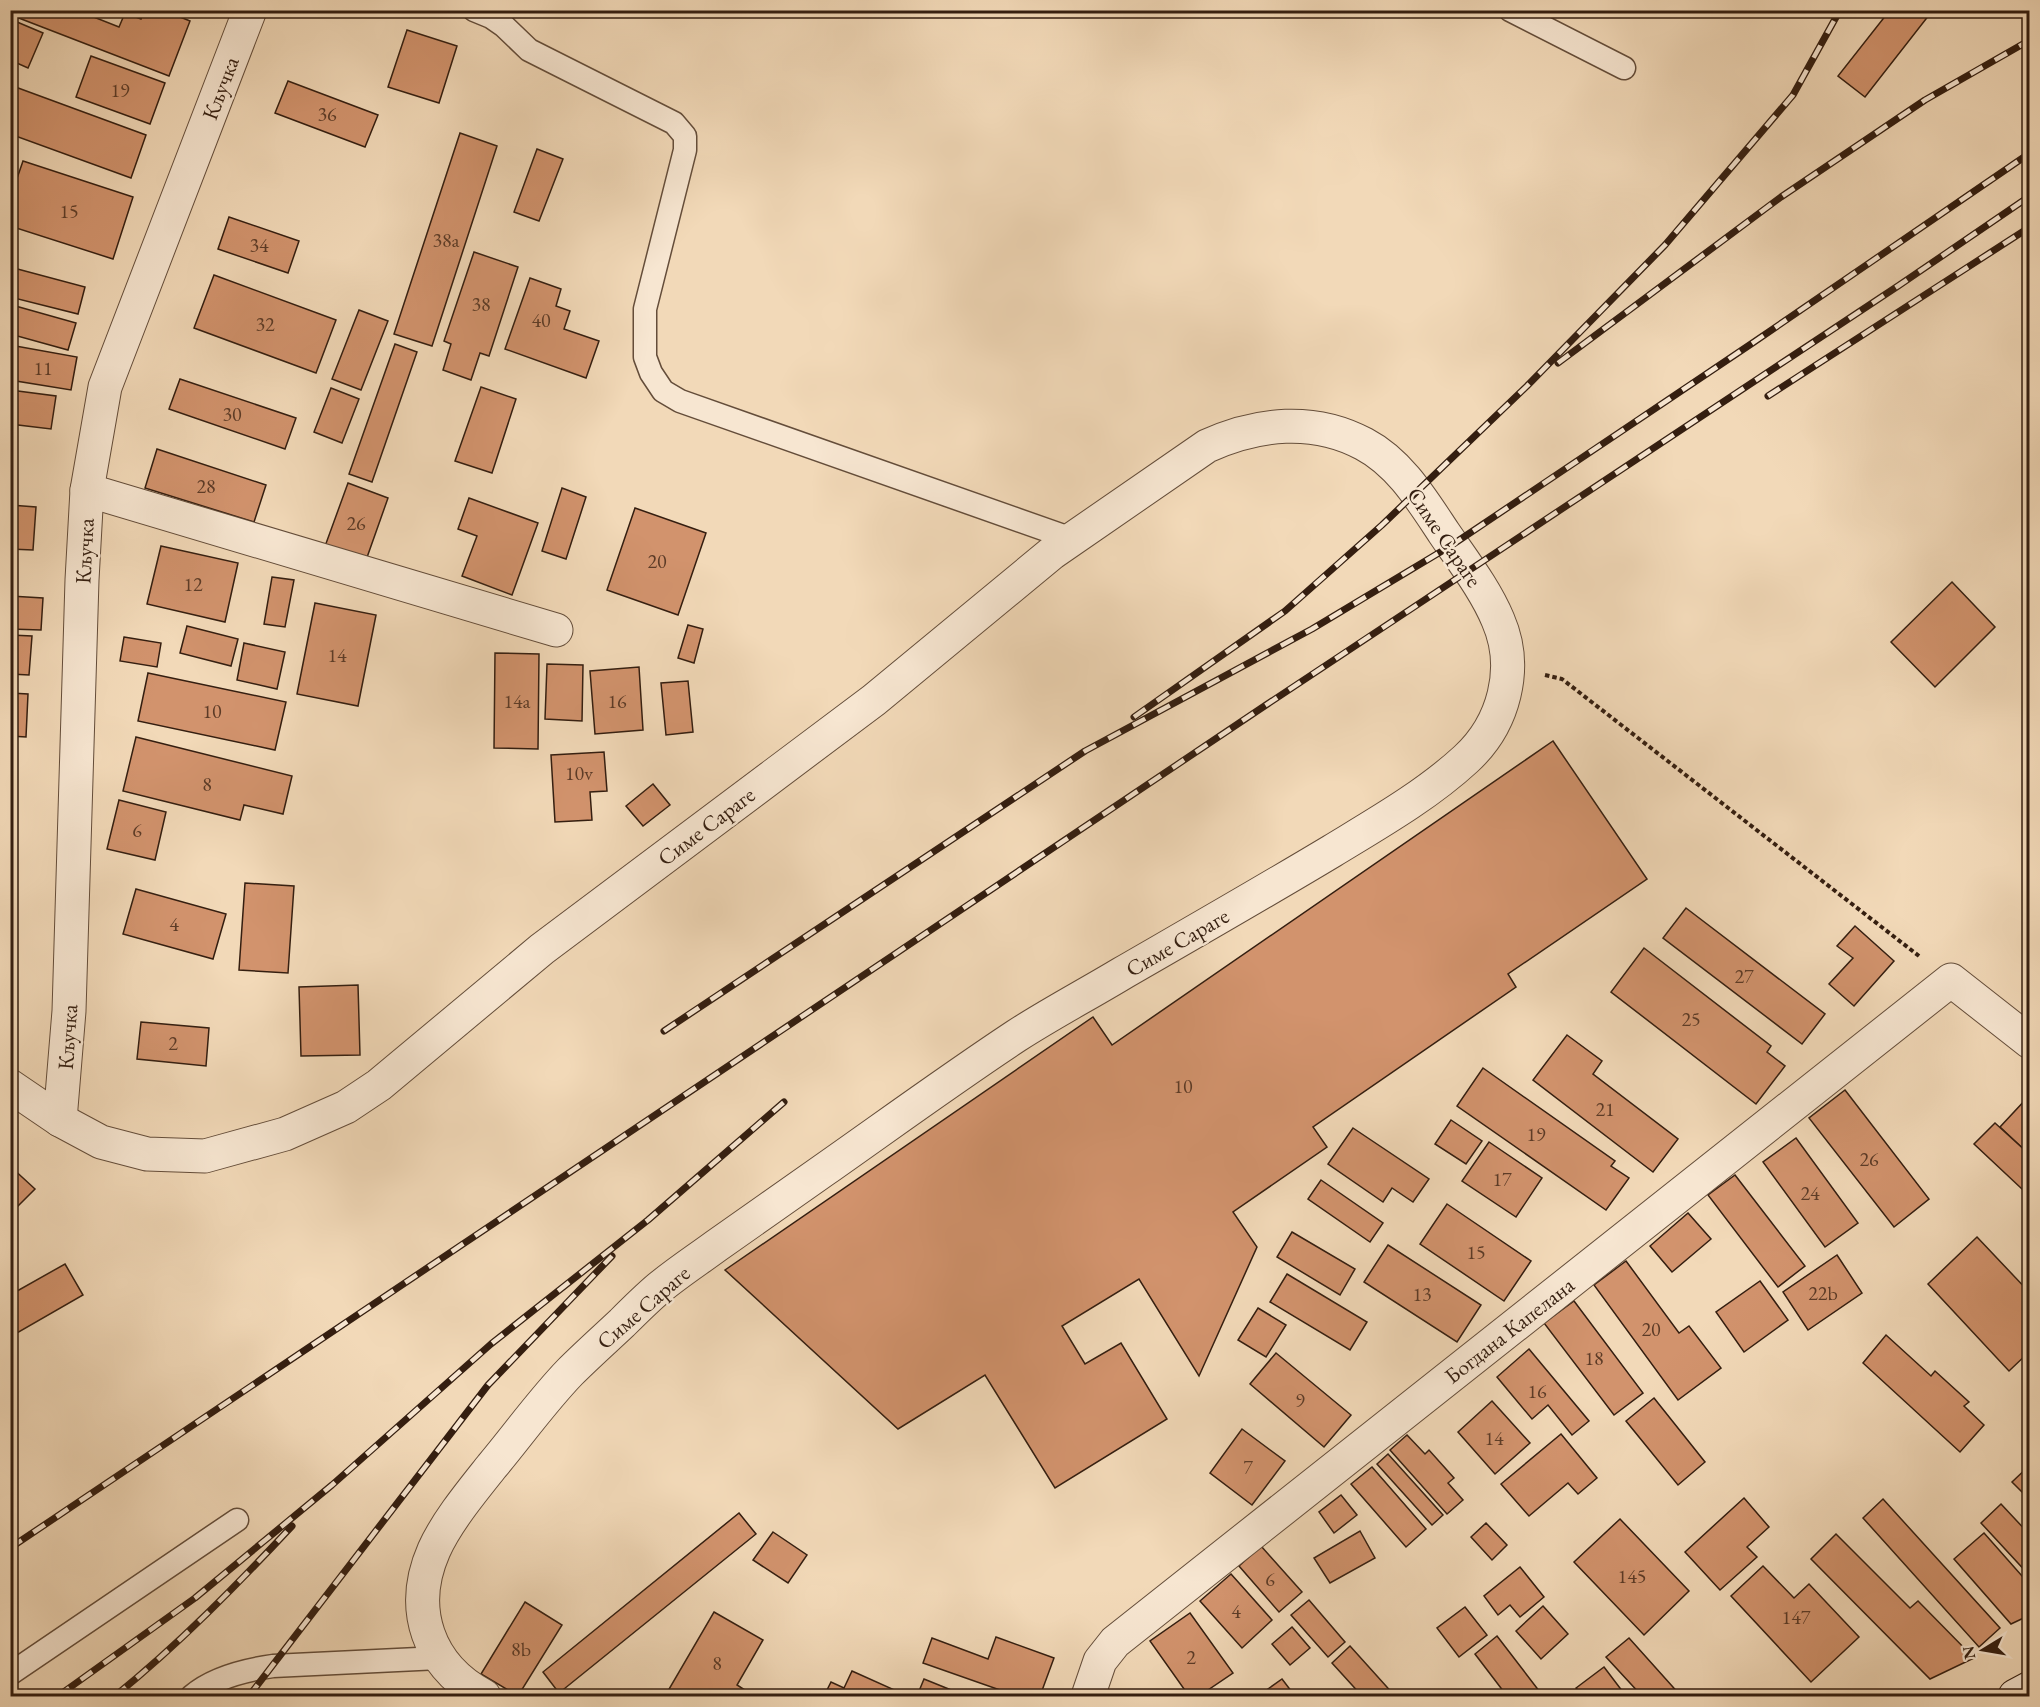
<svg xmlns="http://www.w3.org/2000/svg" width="2040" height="1707" font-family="'EB Garamond',serif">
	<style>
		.building { fill: #d2936d; stroke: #341e10; stroke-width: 1.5 }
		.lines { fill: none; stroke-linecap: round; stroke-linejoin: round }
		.lane-casing { stroke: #644d3a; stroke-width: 25 }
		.street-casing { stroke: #644d3a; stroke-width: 35 }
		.secondary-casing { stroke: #341e10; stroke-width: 35 }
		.path { stroke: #341e10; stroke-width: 4; stroke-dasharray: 4.5 3; stroke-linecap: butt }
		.lane { stroke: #f7e6d1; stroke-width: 22 }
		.street { stroke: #f7e6d1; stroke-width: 33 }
		.secondary { stroke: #f7e6d1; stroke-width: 33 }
		.rail-casing { stroke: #341e10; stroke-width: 7 }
		.rail { stroke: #f7e6d1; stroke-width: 4.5; stroke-dasharray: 14; stroke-linecap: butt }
		.labels { text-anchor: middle; stroke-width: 5; stroke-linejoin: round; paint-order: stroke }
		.number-label { font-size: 20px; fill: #5c3b27 }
		.street-label { font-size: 22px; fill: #341e10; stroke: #f7e6d1 }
	</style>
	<rect width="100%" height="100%" fill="#f2d9b8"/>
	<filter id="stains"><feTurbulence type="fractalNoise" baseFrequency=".00333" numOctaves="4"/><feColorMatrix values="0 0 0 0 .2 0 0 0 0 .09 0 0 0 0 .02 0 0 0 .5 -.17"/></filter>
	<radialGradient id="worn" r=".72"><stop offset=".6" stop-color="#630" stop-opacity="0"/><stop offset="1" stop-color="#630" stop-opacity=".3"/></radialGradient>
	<g class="building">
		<path d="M13 10H76L119 27 125 13 141 19 144 10H163L190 21 169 76 11 15Z"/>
		<path d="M1890 10H1933L1865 97 1838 76Z"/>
		<path d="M10 19 43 33 28 68 10 60Z"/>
		<path d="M407 30 457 46 439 103 388 87Z"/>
		<path d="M91 56 165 83 150 124 76 97Z"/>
		<path d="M288 81 378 115 365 147 275 113Z"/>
		<path d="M10 85 146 135 131 178 10 134Z"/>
		<path d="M460 133 497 146 432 346 394 334Z"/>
		<path d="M537 149 563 159 539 221 514 212Z"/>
		<path d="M23 161 133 197 113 259 10 226V189L13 190Z"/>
		<path d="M229 217 299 241 288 273 218 249Z"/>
		<path d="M474 252 518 267 489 356 480 353 471 380 443 370 451 344 444 341Z"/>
		<path d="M10 267 85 287 78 314 10 297Z"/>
		<path d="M214 275 336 320 316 373 194 328Z"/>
		<path d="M530 278 561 289 556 306 570 311 564 329 599 341 586 378 505 349Z"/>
		<path d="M12 305 76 323 68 350 10 334Z"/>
		<path d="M359 310 388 321 361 390 332 379Z"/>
		<path d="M395 344 417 352 372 482 349 474Z"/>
		<path d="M10 345 77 357 71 390 10 380Z"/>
		<path d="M180 379 296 418 285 449 169 409Z"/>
		<path d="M481 387 516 399 492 473 455 461Z"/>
		<path d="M331 388 359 399 342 443 314 432Z"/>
		<path d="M10 390 56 396 51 429 10 424Z"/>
		<path d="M157 449 266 485 254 522 145 488Z"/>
		<path d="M348 483 388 498 365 563 324 549Z"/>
		<path d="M562 488 586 497 566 559 542 551Z"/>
		<path d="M469 498 538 523 512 595 462 576 477 536 458 529Z"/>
		<path d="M10 505 36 507 33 550 10 549Z"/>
		<path d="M635 508 706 533 678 615 607 590Z"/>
		<path d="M161 546 238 563 225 622 147 604Z"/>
		<path d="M272 577 294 580 285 627 264 624Z"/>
		<path d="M1952 582 1995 627 1935 687 1891 642Z"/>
		<path d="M10 596 43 598 41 630 10 629Z"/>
		<path d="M315 603 376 615 358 706 297 694Z"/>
		<path d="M688 625 703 629 694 663 678 658Z"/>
		<path d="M187 626 238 639 231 666 180 653Z"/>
		<path d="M10 635 32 636 29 675 10 674Z"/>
		<path d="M124 637 161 643 157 667 120 661Z"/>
		<path d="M244 643 285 652 277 689 237 680Z"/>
		<path d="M495 653 539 654 538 749 494 748Z"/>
		<path d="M547 664 583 665 582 721 545 719Z"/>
		<path d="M639 667 643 730 595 734 590 671Z"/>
		<path d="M148 673 286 702 275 750 138 721Z"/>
		<path d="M688 681 693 732 666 735 661 683Z"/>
		<path d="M10 693 28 694 26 737 10 736Z"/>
		<path d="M136 737 292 776 283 814 244 805 240 820 123 791Z"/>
		<path d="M1553 741 1647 879 1508 974 1516 987 1313 1127 1327 1147 1233 1212 1257 1247 1199 1376 1139 1279 1062 1326 1085 1364 1121 1343 1167 1419 1055 1488 985 1375 898 1429 725 1270 1093 1017 1112 1045Z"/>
		<path d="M604 752 607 791 590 792 592 820 555 822 551 755Z"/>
		<path d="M653 784 670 805 643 826 626 806Z"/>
		<path d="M119 800 166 812 155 860 107 849Z"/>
		<path d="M245 883 294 886 288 973 239 970Z"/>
		<path d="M136 889 226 914 213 959 123 934Z"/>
		<path d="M1686 908 1825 1014 1802 1044 1663 938Z"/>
		<path d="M1855 926 1894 961 1854 1006 1829 984 1853 958 1837 946Z"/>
		<path d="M1644 948 1771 1046 1767 1052 1785 1066 1756 1104 1611 992Z"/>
		<path d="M358 985 360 1055 301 1056 299 987Z"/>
		<path d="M141 1022 209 1028 206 1066 137 1059Z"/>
		<path d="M1567 1035 1602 1061 1593 1074 1678 1139 1653 1172 1533 1080Z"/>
		<path d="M1483 1068 1615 1161 1611 1166 1629 1178 1606 1210 1457 1106Z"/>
		<path d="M1845 1090 1929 1199 1894 1227 1809 1118Z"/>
		<path d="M2028 1097 2030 1098V1155L2000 1127Z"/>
		<path d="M1451 1120 1482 1141 1466 1164 1435 1144Z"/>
		<path d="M1995 1123 2030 1155V1181L2022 1189 1974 1144Z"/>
		<path d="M1353 1128 1429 1179 1413 1202 1392 1188 1383 1202 1328 1164Z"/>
		<path d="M1796 1138 1858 1223 1825 1247 1763 1162Z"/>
		<path d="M1489 1142 1542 1178 1516 1217 1462 1181Z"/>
		<path d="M10 1166 35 1189 10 1214Z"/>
		<path d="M1735 1175 1805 1266 1778 1287 1708 1195Z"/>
		<path d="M1321 1180 1383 1223 1370 1242 1308 1199Z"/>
		<path d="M1447 1204 1531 1261 1504 1301 1420 1244Z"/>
		<path d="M1688 1213 1711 1239 1672 1272 1650 1246Z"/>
		<path d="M1292 1232 1355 1269 1340 1295 1277 1257Z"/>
		<path d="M1977 1237 2030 1293V1351L2009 1371 1928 1284Z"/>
		<path d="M1388 1245 1481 1305 1457 1342 1364 1282Z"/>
		<path d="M1837 1255 1862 1293 1808 1330 1783 1292Z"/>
		<path d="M1626 1261 1679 1333 1689 1326 1721 1368 1678 1400 1594 1285Z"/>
		<path d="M65 1264 83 1295 10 1337V1295Z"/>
		<path d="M1287 1274 1367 1322 1350 1350 1270 1302Z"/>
		<path d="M1760 1281 1788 1320 1744 1352 1716 1312Z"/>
		<path d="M1574 1301 1643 1393 1614 1415 1544 1323Z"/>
		<path d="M1258 1308 1286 1325 1266 1357 1238 1340Z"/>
		<path d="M1886 1335 1931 1376 1935 1371 1969 1402 1964 1406 1984 1425 1960 1452 1863 1363Z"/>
		<path d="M1529 1349 1589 1421 1572 1435 1548 1405 1532 1419 1497 1377Z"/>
		<path d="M1276 1353 1351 1415 1324 1447 1250 1384Z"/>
		<path d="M1654 1398 1705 1462 1678 1485 1626 1421Z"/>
		<path d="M1492 1401 1530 1443 1495 1474 1458 1432Z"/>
		<path d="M1242 1429 1285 1461 1252 1505 1210 1473Z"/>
		<path d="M1561 1434 1597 1478 1578 1494 1568 1483 1529 1516 1501 1484Z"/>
		<path d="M1407 1435 1425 1454 1429 1450 1454 1478 1448 1483 1463 1500 1447 1514 1390 1450Z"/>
		<path d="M1388 1454 1443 1515 1432 1525 1377 1464Z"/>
		<path d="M2030 1465V1500L2012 1482Z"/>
		<path d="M1372 1467 1426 1529 1406 1547 1351 1484Z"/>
		<path d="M1341 1495 1357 1515 1334 1533 1319 1512Z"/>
		<path d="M1744 1498 1769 1527 1747 1547 1757 1557 1720 1590 1685 1552Z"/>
		<path d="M1883 1499 2000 1628 1979 1647 1863 1518Z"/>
		<path d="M2001 1504 2030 1535V1576L1981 1523Z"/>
		<path d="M739 1513 756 1534 559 1693 543 1672Z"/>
		<path d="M1620 1519 1689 1591 1644 1635 1574 1562Z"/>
		<path d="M1486 1523 1507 1545 1492 1560 1471 1537Z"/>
		<path d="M1360 1531 1375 1558 1330 1583 1314 1558Z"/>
		<path d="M773 1532 807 1555 788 1583 753 1560Z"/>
		<path d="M1984 1533 2030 1585V1615L2011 1624 1954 1559Z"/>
		<path d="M1836 1534 1910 1608 1918 1601 1974 1658 1930 1679 1811 1559Z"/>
		<path d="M1261 1546 1302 1592 1279 1612 1239 1566Z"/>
		<path d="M1763 1566 1794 1598 1809 1584 1859 1637 1811 1682 1731 1596Z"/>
		<path d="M1520 1567 1544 1597 1520 1617 1510 1605 1498 1615 1484 1596Z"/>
		<path d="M1231 1574 1272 1620 1242 1648 1200 1601Z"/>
		<path d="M1309 1600 1345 1642 1328 1657 1291 1615Z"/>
		<path d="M525 1602 562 1625 518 1696 481 1674Z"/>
		<path d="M1543 1606 1568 1634 1541 1659 1516 1631Z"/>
		<path d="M1465 1607 1487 1635 1459 1657 1437 1628Z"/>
		<path d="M714 1612 763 1640 737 1685 748 1692 745 1696H665Z"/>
		<path d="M1190 1613 1233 1673 1199 1696H1189L1150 1641Z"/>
		<path d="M1292 1627 1310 1648 1290 1665 1272 1644Z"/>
		<path d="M1497 1636 1543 1696H1507L1475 1654Z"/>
		<path d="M996 1637 1054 1658 1040 1696H1017L923 1663 932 1638 988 1659Z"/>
		<path d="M1629 1638 1681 1696H1642L1606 1657Z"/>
		<path d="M1350 1646 1395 1696H1362L1332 1663Z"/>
		<path d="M1604 1667 1626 1696H1583L1576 1688Z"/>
		<path d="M852 1671 899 1692 897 1696H824L831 1682 844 1688Z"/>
		<path d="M924 1679 966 1696H917Z"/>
		<path d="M1282 1679 1295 1696H1258Z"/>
	</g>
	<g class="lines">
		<defs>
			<g id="lane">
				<path d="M474 10 491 17 504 26 529 50 674 123 685 136V150L645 309V357L651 373 663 391 680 401 1072 539"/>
				<path d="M1510 10 1624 68"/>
				<path d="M10 1674 237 1520"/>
				<path d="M192 1696C213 1678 245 1670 273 1666L439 1658"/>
			</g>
			<g id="street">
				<path d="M87 490 556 630"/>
				<path d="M10 1086 60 1120 101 1142 147 1154 205 1156 285 1134 346 1107 379 1085 542 949 874 700 1052 553 1207 446C1257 423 1314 417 1364 444 1400 463 1422 500 1444 533 1463 561 1485 589 1498 620 1519 668 1504 724 1466 759 1427 795 1378 823 1332 851 1262 893 1192 933 1121 974 1086 995 1050 1014 1016 1036 951 1079 888 1125 824 1170 788 1195 752 1221 716 1246 697 1260 677 1273 659 1288 646 1299 634 1311 622 1323 605 1339 587 1355 570 1372 542 1401 518 1435 492 1466 473 1490 447 1521 434 1550 408 1609 428 1666 484 1696"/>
				<path d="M60 1120 69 1011 82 580 87 490 105 387 250 10"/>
				<path d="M1088 1696 1100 1661 1115 1642 1951 980 2030 1042"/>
			</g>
			<path id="secondary" d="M2015 1696 2030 1688"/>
		</defs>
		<use href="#lane" class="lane-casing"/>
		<use href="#street" class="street-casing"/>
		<use href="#secondary" class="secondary-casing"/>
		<path class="path" d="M1545 675 1562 679 1919 956"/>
		<use href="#lane" class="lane"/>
		<use href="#street" class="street"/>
		<use href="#secondary" class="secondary"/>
		<defs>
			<g id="rail">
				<path d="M1558 363 1781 197 1925 100 2030 40"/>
				<path d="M1768 396 2030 227"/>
				<path d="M1134 717 1285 611 1382 525 1527 386 1665 245 1793 95 1840 10"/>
				<path d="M664 1031 1085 751 1312 629 1452 545 1754 342 2030 153"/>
				<path d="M10 1548 1266 705 1898 286 2030 196"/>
				<path d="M58 1696 195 1598 332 1485 491 1344 648 1220 784 1102"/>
				<path d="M115 1696C179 1644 236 1586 292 1526"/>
				<path d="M249 1696 488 1385 612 1256"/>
			</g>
		</defs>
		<use href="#rail" class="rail-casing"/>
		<use href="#rail" class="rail"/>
	</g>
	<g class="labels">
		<g class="number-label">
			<text x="120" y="97">19</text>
			<text x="327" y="121">36</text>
			<text x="69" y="218">15</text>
			<text x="446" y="247">38a</text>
			<text x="259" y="252">34</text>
			<text x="481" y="311">38</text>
			<text x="541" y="327">40</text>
			<text x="265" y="331">32</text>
			<text x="43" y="375">11</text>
			<text x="232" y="421">30</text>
			<text x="206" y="493">28</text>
			<text x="356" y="530">26</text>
			<text x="657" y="568">20</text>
			<text x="193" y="591">12</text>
			<text x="337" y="662">14</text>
			<text x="517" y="708">14a</text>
			<text x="617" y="708">16</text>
			<text x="212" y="718">10</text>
			<text x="579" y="780">10v</text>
			<text x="207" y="791">8</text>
			<text x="137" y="837">6</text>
			<text x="174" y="931">4</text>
			<text x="1744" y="983">27</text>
			<text x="1691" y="1026">25</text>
			<text x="173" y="1050">2</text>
			<text x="1183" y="1093">10</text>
			<text x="1605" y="1116">21</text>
			<text x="1536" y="1141">19</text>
			<text x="1869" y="1166">26</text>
			<text x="1502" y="1186">17</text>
			<text x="1810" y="1200">24</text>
			<text x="1476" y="1259">15</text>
			<text x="1823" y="1300">22b</text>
			<text x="1422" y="1301">13</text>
			<text x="1651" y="1336">20</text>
			<text x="1594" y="1365">18</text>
			<text x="1537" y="1398">16</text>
			<text x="1300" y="1407">9</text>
			<text x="1494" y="1445">14</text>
			<text x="1248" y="1474">7</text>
			<text x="1632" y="1583">145</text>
			<text x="1270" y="1586">6</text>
			<text x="1236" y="1618">4</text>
			<text x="1796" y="1624">147</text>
			<text x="521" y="1656">8b</text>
			<text x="1191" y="1664">2</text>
			<text x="717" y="1670">8</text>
		</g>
		<g class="street-label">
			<text transform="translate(220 88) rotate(-69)" y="8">Кључка</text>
			<text transform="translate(1445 537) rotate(56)" y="8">Симе Сараге</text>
			<text transform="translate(84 551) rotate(-87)" y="8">Кључка</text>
			<text transform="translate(706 826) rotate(-37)" y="8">Симе Сараге</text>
			<text transform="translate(1177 942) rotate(-30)" y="8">Симе Сараге</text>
			<text transform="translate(67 1037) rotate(-86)" y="8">Кључка</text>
			<text transform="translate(643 1307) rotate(-41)" y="8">Симе Сараге</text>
			<text transform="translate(1509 1330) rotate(-38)" y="8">Богдана Капелана</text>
		</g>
	</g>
	<rect width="2040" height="1707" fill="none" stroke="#f2d9b8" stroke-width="36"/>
	<rect x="12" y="12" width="2016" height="1683" fill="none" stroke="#341e10" stroke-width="3"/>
	<rect x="18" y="18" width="2004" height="1671" fill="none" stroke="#341e10" stroke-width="1.5"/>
	<g transform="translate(1983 1650) rotate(259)" stroke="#f7e6d1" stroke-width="4.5" paint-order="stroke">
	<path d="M0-4.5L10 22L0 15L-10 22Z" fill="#341e10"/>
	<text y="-9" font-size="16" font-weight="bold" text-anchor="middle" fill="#341e10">N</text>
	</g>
	<rect width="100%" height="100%" filter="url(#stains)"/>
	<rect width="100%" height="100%" fill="url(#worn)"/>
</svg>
